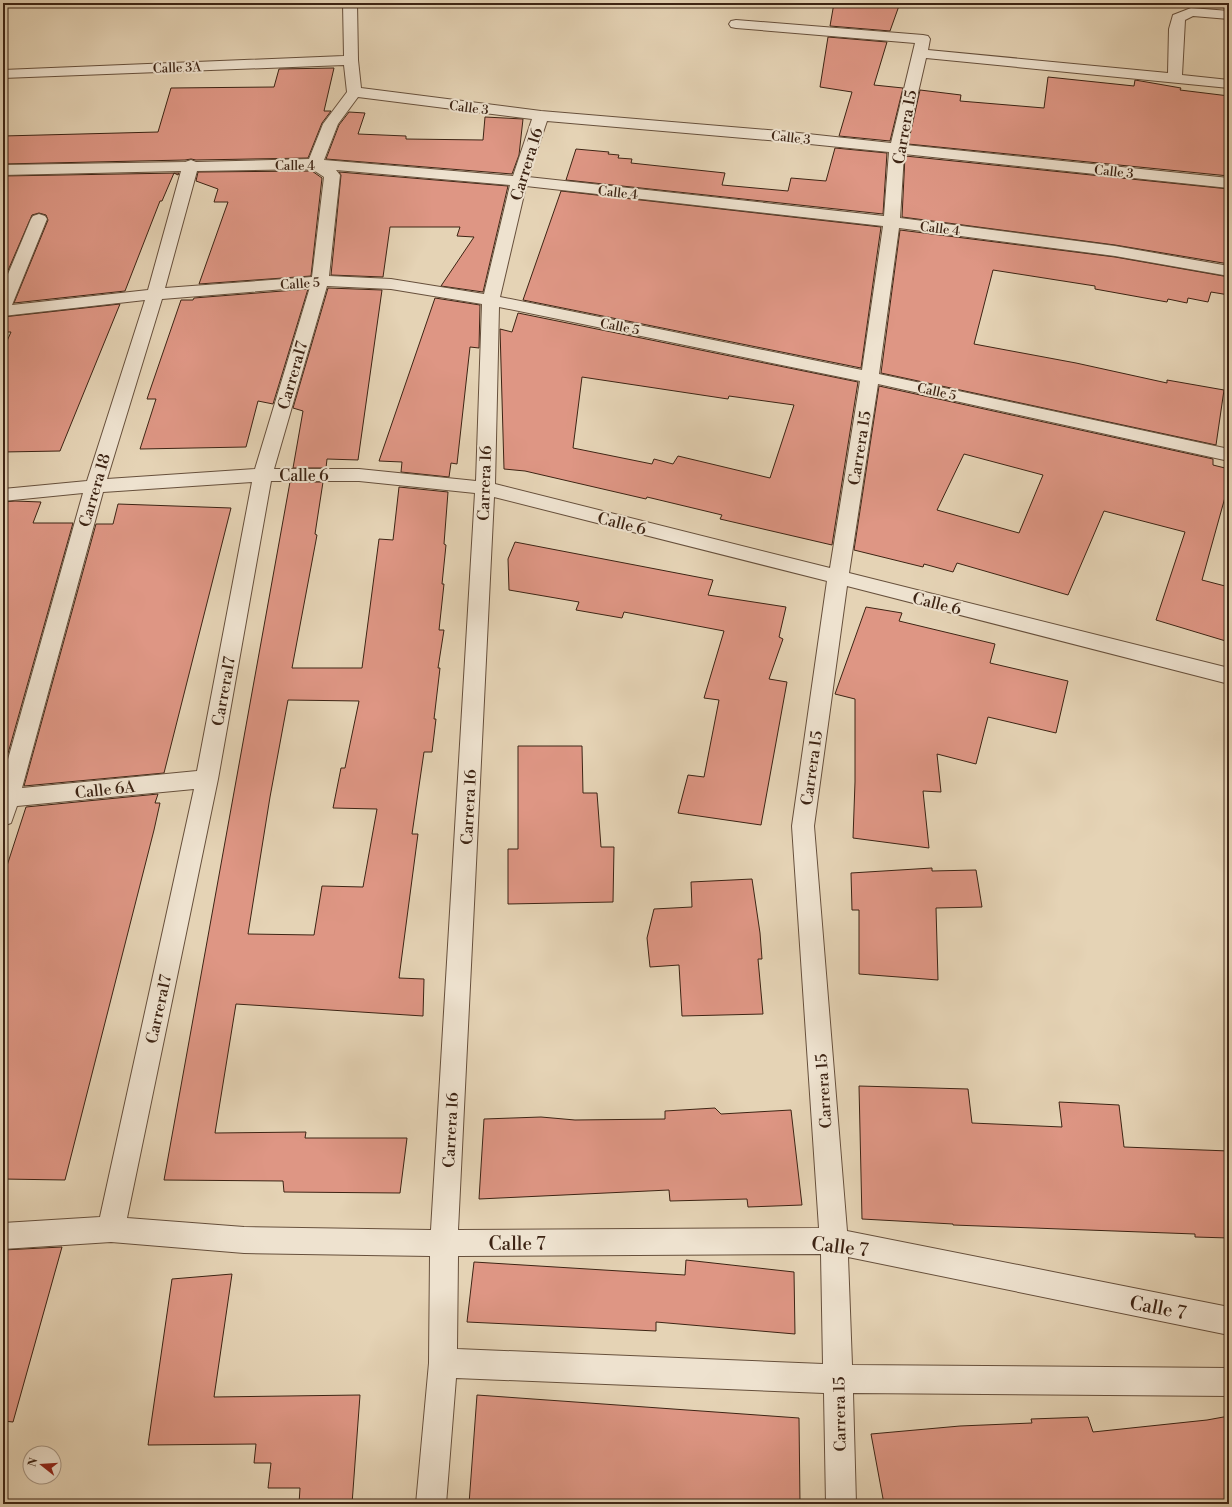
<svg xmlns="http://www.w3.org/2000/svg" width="1232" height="1507" font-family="'Libre Bodoni',serif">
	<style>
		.building { fill: #de9684; stroke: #3d2414; fill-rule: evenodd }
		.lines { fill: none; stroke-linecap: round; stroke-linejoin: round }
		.minor-casing { stroke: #67503c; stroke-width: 2 }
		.minor { fill: #eee2cf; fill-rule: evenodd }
		.labels { text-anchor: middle; stroke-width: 4; stroke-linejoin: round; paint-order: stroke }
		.far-street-label { font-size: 13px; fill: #3d2414; stroke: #eee2cf }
		.street-label { font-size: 16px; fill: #3d2414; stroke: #eee2cf }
		.near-street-label { font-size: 19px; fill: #3d2414; stroke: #eee2cf }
	</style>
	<rect width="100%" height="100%" fill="#e5d3b5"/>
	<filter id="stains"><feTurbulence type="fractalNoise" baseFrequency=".005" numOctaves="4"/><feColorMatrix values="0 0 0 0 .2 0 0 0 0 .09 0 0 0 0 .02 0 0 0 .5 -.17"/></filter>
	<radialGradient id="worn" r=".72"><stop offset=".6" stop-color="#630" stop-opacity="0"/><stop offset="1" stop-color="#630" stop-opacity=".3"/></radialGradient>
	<g class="building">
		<path d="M834 3H900L890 31 830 26Z"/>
		<path d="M828 37 887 42 874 85 903 88 890 141 839 136 852 92 820 87Z"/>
		<path d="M334 68 324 111H331L322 123 308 158 196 160 191 159 185 160 3 164V136L158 132 171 88 274 87 279 69Z"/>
		<path d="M1048 77 1134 86 1135 80 1181 88 1180 90 1229 96V176L908 144 920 90 961 95 960 101 1044 108Z"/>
		<path d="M349 112 365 113 358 134 406 136V139L483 140 485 117 523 119 519 155 512 174 326 159 339 125Z"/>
		<path d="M835 148 887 153 883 214 566 180 576 149 609 152 608 154 619 155 618 158 632 159 631 163 725 173 722 185 788 191 791 178 826 181Z"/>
		<path d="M905 156 1229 189V264L1115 245 902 217Z"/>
		<path d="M312 171 322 178 311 276 199 284 228 202H214L218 189 196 181 198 172Z"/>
		<path d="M339 172 508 186 483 292 441 286 474 237 457 236 460 227H390L383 277 331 275 341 175Z"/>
		<path d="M174 173 162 201H160L125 291 14 303 48 220 46 215 39 213 32 215 3 282V176L179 173 178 175Z"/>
		<path d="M561 191 881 227 861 368 523 300Z"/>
		<path d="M900 230 1115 257 1229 277V295L1211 292 1208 302 1188 298 1187 303 1168 299 1167 302 1095 289V286L993 270 974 344 1076 363 1167 383V380L1224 390 1216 445 881 373Z"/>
		<path d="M328 288 382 290 358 460 327 459 326 468H293L303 411 293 408Z"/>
		<path d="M308 289 273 404 258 401 246 447 140 449 156 399H147L181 300H193L194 298Z"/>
		<path d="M435 298 480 305 479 348 470 347 457 464 451 463 449 477 401 472 402 462 379 461Z"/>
		<path d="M120 304 60 451 3 452V350L11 332H3V317Z"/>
		<path d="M518 313 858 382 832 545 720 519 722 515 647 497 646 499 525 471 504 469 500 329 512 332ZM582 377 728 399 729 396 794 405 770 478 678 456 673 464 654 459 652 464 573 448Z"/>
		<path d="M879 386 1213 459V465L1229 469V483L1202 580 1229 587V642L1156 620 1185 532 1104 511 1068 595 957 563 953 572 924 564 923 567 854 550ZM964 454 1043 475 1019 533 937 510Z"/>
		<path d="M290 482H323L315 534 317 535 292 668H362L379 539 393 540 399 487 448 492 444 544 446 545 442 584H444L439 630H444L438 668H440L434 719H436L432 752H424L412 834H418L399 978 424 979 423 1016 236 1004 215 1133 306 1132 305 1138H407L400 1193 284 1192 283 1181 164 1180ZM288 700 359 701 345 768H341L333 808 377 809 363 887 322 886 314 935 248 934 270 797Z"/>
		<path d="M15 501 41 502 33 523H73L3 771V502Z"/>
		<path d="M118 504 231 508 164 773 24 786 96 524H113Z"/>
		<path d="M515 542 713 580 708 595 786 607 779 637 783 639 769 679 787 682 761 825 678 813 688 775 704 777 719 700 704 698 724 631 624 612 622 618 576 610 579 602 509 590 508 559Z"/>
		<path d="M866 607 902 613 899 621 995 644 990 663 1068 681 1056 733 988 717 976 764 937 754 941 792 923 791 929 848 853 838 855 782V699L835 694Z"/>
		<path d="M518 746H582L583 793H597L601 847H614L613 902 508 904V849H518Z"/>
		<path d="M158 794 155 803H160L154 830 65 1180 3 1179V878L26 807Z"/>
		<path d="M932 868V871L976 870 982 907 936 908 938 980 859 974V910H852L851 873Z"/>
		<path d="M752 879 760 933 762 959H758L763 1014 682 1016 679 965 650 967 647 938 654 909 692 907 691 882Z"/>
		<path d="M859 1086 968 1089 972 1123 1062 1127 1059 1102 1119 1105 1124 1147 1229 1151V1238L1195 1237V1234L953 1225V1224L862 1219Z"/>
		<path d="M715 1108 721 1114 791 1110 802 1205 748 1207 747 1199 670 1201 669 1190 479 1199 484 1119 541 1117 575 1120 665 1119V1111Z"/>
		<path d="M62 1247 13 1422 3 1421V1250Z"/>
		<path d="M686 1260 794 1272 795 1334 656 1322V1331L467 1322 474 1262 685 1275Z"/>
		<path d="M232 1274 214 1397 360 1395 352 1504H299L300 1488H268L271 1463H254L256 1444 148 1445 172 1279Z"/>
		<path d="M477 1395 799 1418 800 1504H469Z"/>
		<path d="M1229 1416V1504H884L871 1434 960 1426 1032 1423 1031 1419 1088 1417 1093 1432 1207 1420Z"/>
	</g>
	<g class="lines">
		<defs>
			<path id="minor" d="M343 3H357L358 60 361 88 541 111 780 131 891 143 915 43 736 28 731 27 729 24 731 21 736 20 923 35 928 36 930 39 928 50 1168 73 1169 29 1173 15 1191 8 1229 11V19L1193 16 1185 20 1182 75 1229 80V88L926 58 906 145 1229 178V188L904 154 900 218 1115 246 1229 266V276L1115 256 899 228 879 374 1229 449V461L878 384 849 573 1229 668V684L847 586 814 826 847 1231 1229 1307V1335L848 1257 852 1365 1229 1368V1396L853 1393 856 1504H826L824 1393 456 1378 446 1504H416L429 1363 430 1256 244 1253 111 1242 3 1249V1223L100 1217 194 789 17 806 11 823 3 826V777L83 493 3 501V489L87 481 145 300 3 316V286L31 219 33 216 39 214 45 216 47 219 12 305 148 290 181 171 3 175V165L185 162 191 160 196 162 309 159 323 124 347 92 344 65 3 78V70L344 56ZM358 97 532 119 513 176 324 160 338 124ZM547 121 780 141 889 152 884 216 528 177ZM312 169 324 177 312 277 165 288 197 171ZM336 170 510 185 484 294 391 279 329 276 340 175ZM526 186 883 226 862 370 500 297ZM327 286 391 289 482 304 476 481 359 469H274ZM310 287 255 469 107 479 162 299ZM499 307 860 381 830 568 495 484ZM271 481H359L475 493 431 1230 244 1227 127 1218 218 779ZM252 482 197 771 22 788 103 492ZM494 497 827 581 792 826 819 1228 458 1230ZM821 1254 823 1364 457 1349 458 1256Z"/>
		</defs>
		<use href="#minor" class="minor-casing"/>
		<use href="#minor" class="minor"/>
	</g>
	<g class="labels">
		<g class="far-street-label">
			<text transform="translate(177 67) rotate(-2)" y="5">Calle 3A</text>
			<text transform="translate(469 107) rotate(7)" y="5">Calle 3</text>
			<text transform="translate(791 137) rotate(6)" y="5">Calle 3</text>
			<text x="295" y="170">Calle 4</text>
			<text transform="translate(1114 171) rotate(6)" y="5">Calle 3</text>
			<text transform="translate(618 192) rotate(6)" y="5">Calle 4</text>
			<text transform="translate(940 228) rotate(7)" y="5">Calle 4</text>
			<text transform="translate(300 283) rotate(-4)" y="5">Calle 5</text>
			<text transform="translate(620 326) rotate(11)" y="5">Calle 5</text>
			<text transform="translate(937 391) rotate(12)" y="5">Calle 5</text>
		</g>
		<g class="street-label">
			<text transform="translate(904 127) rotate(-80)" y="6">Carrera 15</text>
			<text transform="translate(526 164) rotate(-73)" y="6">Carrera 16</text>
			<text transform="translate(292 375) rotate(-74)" y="6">Carrera17</text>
			<text transform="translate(859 448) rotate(-81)" y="6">Carrera 15</text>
			<text x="304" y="481">Calle 6</text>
			<text transform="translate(484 483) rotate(-88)" y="6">Carrera 16</text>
			<text transform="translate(94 490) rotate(-74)" y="6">Carrera 18</text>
			<text transform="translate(622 523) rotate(14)" y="6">Calle 6</text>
			<text transform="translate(937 603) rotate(14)" y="6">Calle 6</text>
			<text transform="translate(223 691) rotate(-80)" y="6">Carrera17</text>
			<text transform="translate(811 768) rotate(-82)" y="6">Carrera 15</text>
			<text transform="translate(105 789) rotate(-6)" y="6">Calle 6A</text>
			<text transform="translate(468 807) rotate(-87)" y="6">Carrera 16</text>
			<text transform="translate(158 1009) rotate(-78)" y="6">Carrera17</text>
			<text transform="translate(823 1091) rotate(-94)" y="6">Carrera 15</text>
			<text transform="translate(450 1130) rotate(-87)" y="6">Carrera 16</text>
			<text transform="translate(839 1414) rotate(-91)" y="6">Carrera 15</text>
		</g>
		<g class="near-street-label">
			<text x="517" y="1250">Calle 7</text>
			<text transform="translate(840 1246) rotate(7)" y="7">Calle 7</text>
			<text transform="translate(1158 1307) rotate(11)" y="7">Calle 7</text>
		</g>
	</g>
	<rect width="1232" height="1507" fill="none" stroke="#e5d3b5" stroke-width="16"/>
	<rect x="4" y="4" width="1224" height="1499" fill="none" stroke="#3d2414" stroke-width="2"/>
	<rect x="8" y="8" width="1216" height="1491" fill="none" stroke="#3d2414"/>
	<g transform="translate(42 1465) rotate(287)"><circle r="19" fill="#eee2cf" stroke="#a79684"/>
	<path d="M0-3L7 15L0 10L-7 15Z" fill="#8f2418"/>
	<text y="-6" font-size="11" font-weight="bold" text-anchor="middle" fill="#3d2414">N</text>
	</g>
	<rect width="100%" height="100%" filter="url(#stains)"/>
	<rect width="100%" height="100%" fill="url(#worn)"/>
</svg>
